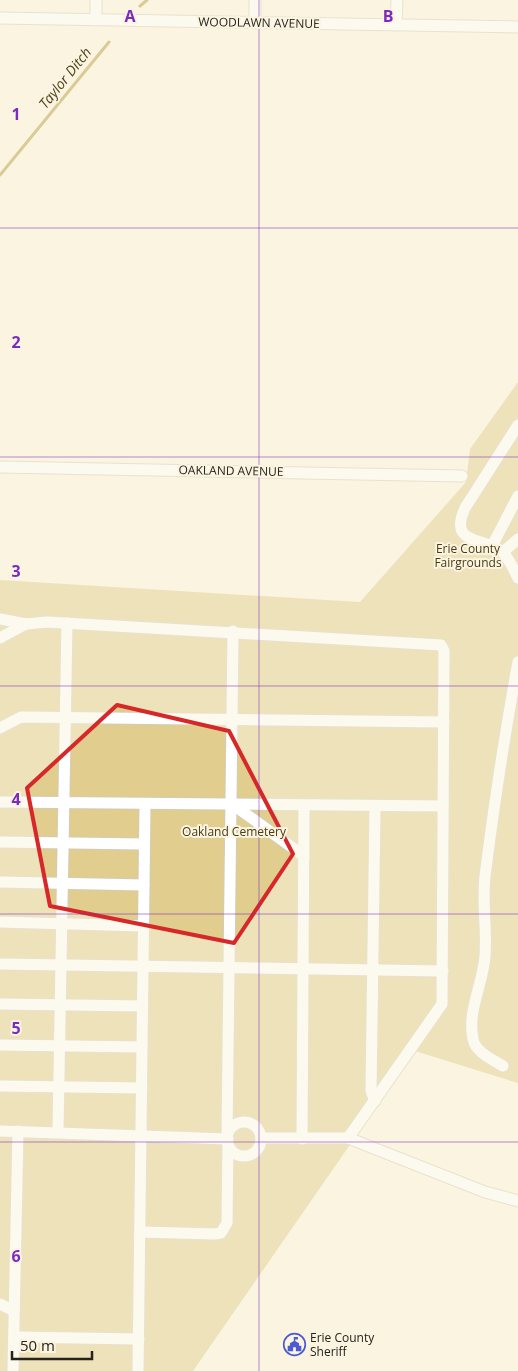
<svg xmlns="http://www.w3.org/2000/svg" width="518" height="1371" font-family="'Open Sans',sans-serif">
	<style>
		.green { fill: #e1cd8d }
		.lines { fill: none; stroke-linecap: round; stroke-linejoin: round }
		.stream { stroke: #b49838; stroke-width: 3 }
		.minor-casing { stroke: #d2ccb9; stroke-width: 13 }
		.minor { stroke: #fff; stroke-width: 11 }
		.marked { fill: none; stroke: #d62828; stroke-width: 4; stroke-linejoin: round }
		.grid { fill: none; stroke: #7b2cbf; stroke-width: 1; stroke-opacity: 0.55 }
		.labels { text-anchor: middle; stroke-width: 4; stroke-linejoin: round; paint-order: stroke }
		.street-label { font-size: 12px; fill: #25231b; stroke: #faf4e1 }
		.park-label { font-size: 12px; fill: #483c14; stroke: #faf4e1 }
		.poi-label { font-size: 12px; fill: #25231b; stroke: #faf4e1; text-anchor: start }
		.water-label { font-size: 14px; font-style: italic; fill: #4e421a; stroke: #faf4e1 }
		.grid-label { font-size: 16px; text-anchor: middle; font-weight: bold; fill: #7b2cbf; stroke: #faf4e1; stroke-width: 4; stroke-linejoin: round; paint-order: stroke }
	</style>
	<rect width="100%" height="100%" fill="#faf4e1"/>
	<path class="green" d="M518 382V1083L415 1051 193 1371H0V580L360 602 466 482 470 449Z"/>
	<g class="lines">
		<g class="stream">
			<path d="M140 6 147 0"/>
			<path d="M0 175 109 42"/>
		</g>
		<defs>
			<g id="minor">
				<path d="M255 0V23"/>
				<path d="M0 18 518 27"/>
				<path d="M96 20V0"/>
				<path d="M396 25 397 0"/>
				<path d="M518 425 465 508C448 545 483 537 501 551 509 557 513 569 518 578"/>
				<path d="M0 467 462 476"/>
				<path d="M492 546 518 496"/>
				<path d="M503 552 518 539"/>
				<path d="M0 619 26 624 47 622 441 645 444 651 442 1004 348 1138H261"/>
				<path d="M0 638 26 624"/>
				<path d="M0 728 21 717 444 722"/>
				<path d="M0 802 443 806"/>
				<path d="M232 804 304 856"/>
				<path d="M375 807 371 1091 375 1101"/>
				<path d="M0 842 144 844"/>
				<path d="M0 882 144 885"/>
				<path d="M0 922 143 926"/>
				<path d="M0 964 443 971"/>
				<path d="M0 1004 142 1006"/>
				<path d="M0 1045 142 1047"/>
				<path d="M503 1066C493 1060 475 1052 473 1039 467 1011 483 984 485 956 487 930 482 903 485 876 494 805 505 732 518 662"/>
				<path d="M0 1086 142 1088"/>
				<circle cx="244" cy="1139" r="17"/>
				<path d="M0 1131 228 1139"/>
				<path d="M58 1131 67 623"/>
				<path d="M227 1136 233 631"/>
				<path d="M348 1138 485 1192 518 1201"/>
				<path d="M302 1139 304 806"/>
				<path d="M141 1232 215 1234 221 1233 227 1223 228 1142"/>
				<path d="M0 1304 14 1311"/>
				<path d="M14 1337 139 1339"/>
				<path d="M13 1371 18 1131"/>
				<path d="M138 1371 145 805"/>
			</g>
		</defs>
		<use href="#minor" class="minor-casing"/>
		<use href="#minor" class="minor"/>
	</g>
	<path d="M0 0H518V1371H0ZM117 705 229 731 293 854 234 943 50 906 27 788Z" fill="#faf4e1" fill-opacity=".55" fill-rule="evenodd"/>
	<path class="marked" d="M117 705 229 731 293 854 234 943 50 906 27 788Z"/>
	<path class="grid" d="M259 0V1371M0 228H518M0 457H518M0 686H518M0 914H518M0 1142H518"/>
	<defs>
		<symbol id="civic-ring" viewBox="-11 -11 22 22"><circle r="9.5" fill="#faf4e1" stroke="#4b5bd1" stroke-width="1.5"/><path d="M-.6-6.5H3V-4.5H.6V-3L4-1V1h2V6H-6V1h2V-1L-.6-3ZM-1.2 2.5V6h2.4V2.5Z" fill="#4b5bd1"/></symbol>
	</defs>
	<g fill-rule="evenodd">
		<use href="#civic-ring" x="282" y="1332" width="25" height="25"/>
	</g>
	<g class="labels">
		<g class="street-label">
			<text transform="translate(259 23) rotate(1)" y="4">WOODLAWN AVENUE</text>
			<text transform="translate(231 471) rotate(1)" y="4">OAKLAND AVENUE</text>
		</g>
		<g class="park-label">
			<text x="468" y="553">Erie County<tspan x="468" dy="14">Fairgrounds</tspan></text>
			<text x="234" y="836">Oakland Cemetery</text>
		</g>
		<g class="poi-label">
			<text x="310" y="1342">Erie County<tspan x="310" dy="14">Sheriff</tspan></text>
		</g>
		<g class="water-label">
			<text transform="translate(65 78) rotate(-51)" y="5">Taylor Ditch</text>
		</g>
	</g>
	<g class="grid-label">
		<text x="130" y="22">A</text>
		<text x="388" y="22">B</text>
		<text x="16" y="120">1</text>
		<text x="16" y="348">2</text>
		<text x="16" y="577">3</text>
		<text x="16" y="805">4</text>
		<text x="16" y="1034">5</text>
		<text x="16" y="1262">6</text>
	</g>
	<path d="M12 1351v8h80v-8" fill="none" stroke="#25231b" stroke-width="2.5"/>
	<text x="20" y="1351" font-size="15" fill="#25231b" stroke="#faf4e1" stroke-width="4" paint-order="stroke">50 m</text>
</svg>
